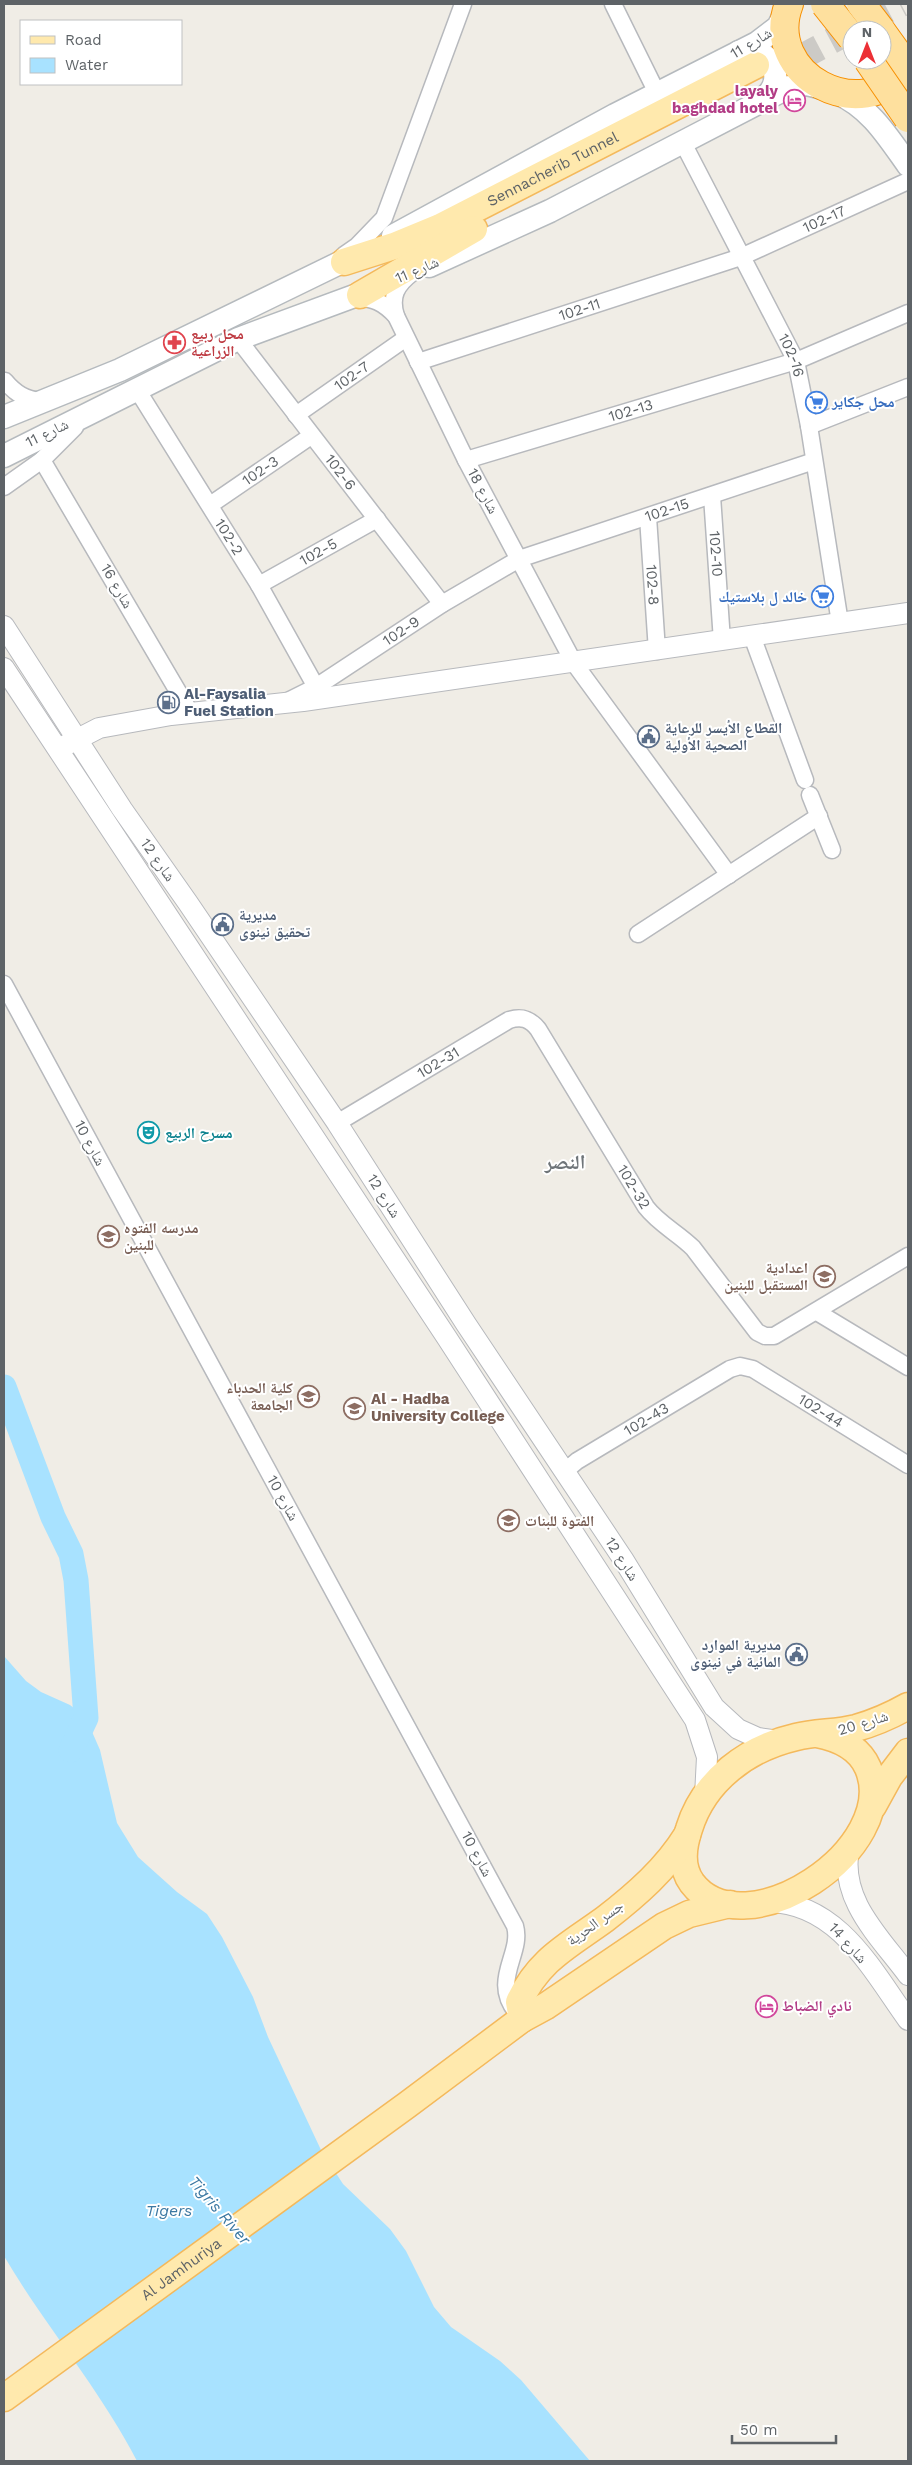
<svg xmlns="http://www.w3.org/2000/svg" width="912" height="2465" font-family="'Work Sans','Noto Naskh Arabic',sans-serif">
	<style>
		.water { fill: #a8e2ff }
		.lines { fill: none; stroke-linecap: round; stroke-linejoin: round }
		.river { stroke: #a8e2ff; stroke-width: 25 }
		.primary-tunnel { stroke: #cccac6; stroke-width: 26; stroke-dasharray: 26 13; stroke-linecap: butt }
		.minor-casing { stroke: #b7b9bd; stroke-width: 19 }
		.tertiary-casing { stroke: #b7b9bd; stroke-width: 22 }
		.secondary-casing { stroke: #b5babe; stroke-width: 25 }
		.primary-casing { stroke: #f4b95c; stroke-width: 29 }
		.trunk-casing { stroke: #f78f00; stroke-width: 30 }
		.minor { stroke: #fff; stroke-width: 16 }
		.tertiary { stroke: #fff; stroke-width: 20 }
		.secondary { stroke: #fff; stroke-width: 22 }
		.primary { stroke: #ffe9ad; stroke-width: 26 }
		.trunk { stroke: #fee09e; stroke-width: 28 }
		.trunk-bridge-casing { stroke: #f78f00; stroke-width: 30; stroke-linecap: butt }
		.trunk-bridge { stroke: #fee09e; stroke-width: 28 }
		.labels { text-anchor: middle; stroke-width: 4; stroke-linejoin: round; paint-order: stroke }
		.street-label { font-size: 15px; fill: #5e6367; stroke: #fff }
		.hotel-label { font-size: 15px; font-weight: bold; fill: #b23c85; stroke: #fff; text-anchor: end }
		.health-label { font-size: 15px; font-weight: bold; fill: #be3a42; stroke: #fff; text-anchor: start }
		.shop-label { font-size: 15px; font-weight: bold; fill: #366cbe; stroke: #fff; text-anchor: start }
		.service-label { font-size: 15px; font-weight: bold; fill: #4e5e75; stroke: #fff; text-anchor: start }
		.culture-label { font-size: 15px; font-weight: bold; fill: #0d838f; stroke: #fff; text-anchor: start }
		.education-label { font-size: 15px; font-weight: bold; fill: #785e54; stroke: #fff; text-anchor: start }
		.water-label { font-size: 16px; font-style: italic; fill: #3b78a2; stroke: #fff }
		.district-label { font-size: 20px; font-weight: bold; fill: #6f7579; stroke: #fff }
	</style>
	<rect width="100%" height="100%" fill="#f0ede6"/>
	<path class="water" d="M4 1656 26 1681 41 1692 70 1705 86 1718 100 1750 117 1823 138 1857 177 1892 207 1914 222 1937 253 1997 268 2037 321 2150 343 2184 390 2229 406 2251 434 2307 451 2327 500 2361 521 2380 590 2461H137C100 2389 45 2326 4 2256Z"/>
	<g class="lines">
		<path class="river" d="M4 1387 53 1517 71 1554 76 1580 86 1718 71 1750"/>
		<path class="primary-tunnel" d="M762 78 901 4"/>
		<defs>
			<g id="minor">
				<path d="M613 4 657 93"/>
				<path id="s1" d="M682 141 796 361 809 426 840 623"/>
				<path d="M344 255 357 246 384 218 463 4"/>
				<path d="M412 273C396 285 390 297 396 316L466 460 574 663 729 875"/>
				<path d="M355 298C373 297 384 303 396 316"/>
				<path id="s2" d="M238 339 442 604"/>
				<path id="s3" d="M418 362 741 257 908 181"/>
				<path d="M5 381C15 393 28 402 44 400"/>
				<path id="s4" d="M138 391 259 585 316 687"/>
				<path id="s5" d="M296 415 406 338"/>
				<path d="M809 426 908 387"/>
				<path d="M42 460 190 712"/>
				<path id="s6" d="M466 460 796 361 908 313"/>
				<path d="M4 487 42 460 75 427"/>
				<path id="s7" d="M712 496 722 641"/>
				<path id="s8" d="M210 505 311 436"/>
				<path id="s9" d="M648 517 657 651"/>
				<path id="s10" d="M259 585 377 519"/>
				<path d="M752 636 805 780"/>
				<path id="s11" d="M290 700 316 687 442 604 519 559 814 461"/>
				<path d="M810 795 832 850"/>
				<path d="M638 934 819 816"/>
				<path d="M4 984 515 1926C523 1954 490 1980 517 2013"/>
				<path id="s12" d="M337 1123 509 1020C522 1016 530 1019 538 1029L646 1207C659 1224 678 1233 693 1248L757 1332 765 1336H774L908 1256"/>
				<path d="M817 1312 908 1367"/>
				<path id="s13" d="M564 1472 577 1461 730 1369 740 1366 753 1369 908 1465"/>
			</g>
			<g id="tertiary">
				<path d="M4 626 122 809 188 903 337 1123 466 1324 623 1559 714 1707 738 1729 758 1738 779 1741"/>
				<path d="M4 668 447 1338 695 1720 707 1757 705 1796"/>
				<path d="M66 745 99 728 171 715 303 701 908 613"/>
				<path d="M849 1849C839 1900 880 1937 908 1975"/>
				<path d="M769 1902C838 1903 872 1970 908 2020"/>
			</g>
			<g id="secondary">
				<path d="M739 52C769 44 789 78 764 98"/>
				<path d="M837 93C870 107 888 137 908 165"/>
				<path d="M393 236 615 115 757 43 778 27 786 11"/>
				<path d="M429 266 550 211 789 87 807 84 827 89"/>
				<path d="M4 417 120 370 360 253"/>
				<path d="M4 456 238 339 376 288"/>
			</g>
			<g id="primary">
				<path id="s14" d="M344 262 394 246 440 227 756 65"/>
				<path d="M360 295 474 229"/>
				<path d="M817 1734C838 1738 859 1747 868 1768 902 1848 744 1952 692 1883 680 1866 683 1847 689 1829 704 1780 748 1748 796 1737 816 1732 836 1733 856 1728 874 1723 892 1715 908 1706"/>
				<path d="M873 1806 889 1777 908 1752"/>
				<path d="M522 2019 519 2002C539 1959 568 1946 605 1919 636 1895 666 1869 687 1835"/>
				<path id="s15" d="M4 2398 407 2105 522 2019 546 2006 664 1926 689 1914 730 1904"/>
			</g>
			<g id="trunk">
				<path d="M789 4C762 75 862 128 908 68"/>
				<path d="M882 32 908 68"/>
			</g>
		</defs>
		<use href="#minor" class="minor-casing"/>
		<use href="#tertiary" class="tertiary-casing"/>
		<use href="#secondary" class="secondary-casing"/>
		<use href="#primary" class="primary-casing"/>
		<use href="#trunk" class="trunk-casing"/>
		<use href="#minor" class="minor"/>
		<use href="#tertiary" class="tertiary"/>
		<use href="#secondary" class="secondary"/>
		<use href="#primary" class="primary"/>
		<use href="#trunk" class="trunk"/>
		<defs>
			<g id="trunk-bridge">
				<path d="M825 4 852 38"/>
				<path d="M861 4 881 30"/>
				<path d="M868 60 908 118"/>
			</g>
		</defs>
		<use href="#trunk-bridge" class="trunk-bridge-casing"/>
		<use href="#trunk-bridge" class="trunk-bridge"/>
	</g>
	<defs>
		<symbol id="hotel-ring" viewBox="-11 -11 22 22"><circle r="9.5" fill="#fff" stroke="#d1479c" stroke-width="1.5"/><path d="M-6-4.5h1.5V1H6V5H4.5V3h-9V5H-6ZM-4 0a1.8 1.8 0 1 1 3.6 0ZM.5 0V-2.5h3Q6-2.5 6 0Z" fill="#d1479c"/></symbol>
		<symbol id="pharmacy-ring" viewBox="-11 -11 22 22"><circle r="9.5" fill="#fff" stroke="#e0444e" stroke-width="1.5"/><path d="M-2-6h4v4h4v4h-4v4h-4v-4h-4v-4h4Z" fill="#e0444e"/></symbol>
		<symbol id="supermarket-ring" viewBox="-11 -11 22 22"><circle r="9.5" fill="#fff" stroke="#3f7fe0" stroke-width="1.5"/><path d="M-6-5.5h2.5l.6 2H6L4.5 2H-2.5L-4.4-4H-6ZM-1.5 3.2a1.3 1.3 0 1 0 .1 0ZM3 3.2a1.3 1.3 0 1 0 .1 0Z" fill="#3f7fe0"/></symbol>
		<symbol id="fuel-ring" viewBox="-11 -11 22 22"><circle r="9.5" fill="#fff" stroke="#5c6f8a" stroke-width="1.5"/><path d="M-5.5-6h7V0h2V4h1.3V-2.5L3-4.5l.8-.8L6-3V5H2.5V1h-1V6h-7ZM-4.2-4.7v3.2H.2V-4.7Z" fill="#5c6f8a"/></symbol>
		<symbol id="civic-ring" viewBox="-11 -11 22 22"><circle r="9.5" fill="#fff" stroke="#5c6f8a" stroke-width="1.5"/><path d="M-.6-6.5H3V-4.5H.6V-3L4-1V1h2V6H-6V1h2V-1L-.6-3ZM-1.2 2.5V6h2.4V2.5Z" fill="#5c6f8a"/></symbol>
		<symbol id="theatre-ring" viewBox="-11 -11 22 22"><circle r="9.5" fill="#fff" stroke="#0f9aa8" stroke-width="1.5"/><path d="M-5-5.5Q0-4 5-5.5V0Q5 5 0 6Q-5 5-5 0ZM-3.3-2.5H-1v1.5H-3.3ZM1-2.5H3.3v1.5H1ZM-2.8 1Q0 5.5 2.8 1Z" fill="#0f9aa8"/></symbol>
		<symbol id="school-ring" viewBox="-11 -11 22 22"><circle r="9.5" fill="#fff" stroke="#8d6e63" stroke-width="1.5"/><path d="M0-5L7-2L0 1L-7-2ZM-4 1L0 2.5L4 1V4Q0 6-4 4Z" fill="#8d6e63"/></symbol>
		<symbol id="university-ring" viewBox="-11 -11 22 22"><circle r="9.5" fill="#fff" stroke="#8d6e63" stroke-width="1.5"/><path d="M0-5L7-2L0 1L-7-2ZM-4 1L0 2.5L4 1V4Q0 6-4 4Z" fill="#8d6e63"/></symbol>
	</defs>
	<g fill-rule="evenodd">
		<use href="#hotel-ring" x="782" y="88" width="25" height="25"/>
		<use href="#pharmacy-ring" x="162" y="330" width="25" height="25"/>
		<use href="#supermarket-ring" x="804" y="390" width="25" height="25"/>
		<use href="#supermarket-ring" x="810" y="584" width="25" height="25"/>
		<use href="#fuel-ring" x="156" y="690" width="25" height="25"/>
		<use href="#civic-ring" x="636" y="724" width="25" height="25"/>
		<use href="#civic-ring" x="210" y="912" width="25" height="25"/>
		<use href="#theatre-ring" x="136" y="1120" width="25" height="25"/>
		<use href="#school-ring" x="96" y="1224" width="25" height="25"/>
		<use href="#school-ring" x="812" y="1264" width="25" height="25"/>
		<use href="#school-ring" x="296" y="1384" width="25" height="25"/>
		<use href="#university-ring" x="342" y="1396" width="25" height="25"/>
		<use href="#school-ring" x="496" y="1508" width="25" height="25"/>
		<use href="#civic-ring" x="784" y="1642" width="25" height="25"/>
		<use href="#hotel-ring" x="754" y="1994" width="25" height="25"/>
	</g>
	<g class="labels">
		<g class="street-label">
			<text transform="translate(751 43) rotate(-31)" y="5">شارع 11</text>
			<text dy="5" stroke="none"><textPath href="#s14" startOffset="229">Sennacherib Tunnel</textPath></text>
			<text dy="5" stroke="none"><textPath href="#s3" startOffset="431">102-17</textPath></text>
			<text transform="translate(417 270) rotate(-23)" y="5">شارع 11</text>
			<text dy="5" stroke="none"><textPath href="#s3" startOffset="170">102-11</textPath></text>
			<text dy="5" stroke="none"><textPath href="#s1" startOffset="241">102-16</textPath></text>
			<text dy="5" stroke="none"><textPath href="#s5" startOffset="68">102-7</textPath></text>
			<text dy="5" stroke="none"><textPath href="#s6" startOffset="172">102-13</textPath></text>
			<text transform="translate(47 433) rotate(-26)" y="5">شارع 11</text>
			<text dy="5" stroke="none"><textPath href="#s8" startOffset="61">102-3</textPath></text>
			<text dy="5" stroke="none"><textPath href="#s2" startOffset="168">102-6</textPath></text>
			<text transform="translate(483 491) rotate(62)" y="5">شارع 18</text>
			<text dy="5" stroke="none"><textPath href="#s11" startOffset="425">102-15</textPath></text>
			<text dy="5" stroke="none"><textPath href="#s4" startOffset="172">102-2</textPath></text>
			<text dy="5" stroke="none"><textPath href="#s10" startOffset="68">102-5</textPath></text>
			<text dy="5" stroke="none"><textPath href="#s7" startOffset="58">102-10</textPath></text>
			<text dy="5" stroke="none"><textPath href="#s9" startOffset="68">102-8</textPath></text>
			<text transform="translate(117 586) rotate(60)" y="5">شارع 16</text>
			<text dy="5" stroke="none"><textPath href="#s11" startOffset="131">102-9</textPath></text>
			<text transform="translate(158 860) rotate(55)" y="5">شارع 12</text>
			<text dy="5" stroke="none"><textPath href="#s12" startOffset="118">102-31</textPath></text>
			<text transform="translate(90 1143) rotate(62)" y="5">شارع 10</text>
			<text dy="5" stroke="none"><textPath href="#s12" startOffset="418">102-32</textPath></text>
			<text transform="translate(384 1196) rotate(57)" y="5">شارع 12</text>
			<text dy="5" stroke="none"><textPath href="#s13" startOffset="299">102-44</textPath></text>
			<text dy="5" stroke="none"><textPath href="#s13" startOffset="98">102-43</textPath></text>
			<text transform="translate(283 1498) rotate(61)" y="5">شارع 10</text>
			<text transform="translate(622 1559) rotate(57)" y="5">شارع 12</text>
			<text transform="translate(863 1723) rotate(-17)" y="5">شارع 20</text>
			<text transform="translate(477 1854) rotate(62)" y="5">شارع 10</text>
			<text transform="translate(595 1923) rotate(-36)" y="5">جسر الحرية</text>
			<text transform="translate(848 1943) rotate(48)" y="5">شارع 14</text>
			<text dy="5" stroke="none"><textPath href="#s15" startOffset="219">Al Jamhuriya</textPath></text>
		</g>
		<g class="hotel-label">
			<text x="778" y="96">layaly<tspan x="778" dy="17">baghdad hotel</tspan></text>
			<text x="782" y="2011" text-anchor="start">نادي الضباط</text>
		</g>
		<g class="health-label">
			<text x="191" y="339">محل ربيع<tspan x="191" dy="17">الزراعية</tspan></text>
		</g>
		<g class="shop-label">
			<text x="832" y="407">محل جكاير</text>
			<text x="807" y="602" text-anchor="end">خالد ل بلاستيك</text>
		</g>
		<g class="service-label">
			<text x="184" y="699">Al-Faysalia<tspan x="184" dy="17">Fuel Station</tspan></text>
			<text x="665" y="733">القطاع الأيسر للرعاية<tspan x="665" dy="17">الصحية الأولية</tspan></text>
			<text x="239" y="920">مديرية<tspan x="239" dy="17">تحقيق نينوى</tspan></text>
			<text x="781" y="1650" text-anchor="end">مديرية الموارد<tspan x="781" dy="17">المائية في نينوى</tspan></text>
		</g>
		<g class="culture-label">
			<text x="165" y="1138">مسرح الربيع</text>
		</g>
		<g class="education-label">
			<text x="124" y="1233">مدرسه الفتوه<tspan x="124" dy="17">للبنين</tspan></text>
			<text x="808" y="1273" text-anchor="end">اعدادية<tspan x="808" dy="17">المستقبل للبنين</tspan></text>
			<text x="293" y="1393" text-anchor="end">كلية الحدباء<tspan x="293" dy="17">الجامعة</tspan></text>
			<text x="371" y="1404">Al - Hadba<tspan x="371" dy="17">University College</tspan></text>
			<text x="525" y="1526">الفتوة للبنات</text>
		</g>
		<g class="water-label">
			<text x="169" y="2216">Tigers</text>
			<text transform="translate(220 2210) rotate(49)" y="6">Tigris River</text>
		</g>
		<g class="district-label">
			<text x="565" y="1169">النصر</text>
		</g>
	</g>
	<rect width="912" height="2465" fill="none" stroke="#5e6367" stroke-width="10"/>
	<rect x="20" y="20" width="162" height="65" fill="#ffffff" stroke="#bfc1c2"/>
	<rect x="30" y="36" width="25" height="8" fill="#ffe9ad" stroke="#bfc1c2"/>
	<text x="65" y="45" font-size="15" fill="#5e6367">Road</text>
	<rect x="30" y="58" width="25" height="15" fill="#a8e2ff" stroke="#bfc1c2"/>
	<text x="65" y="70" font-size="15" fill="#5e6367">Water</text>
	<g transform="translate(867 45)"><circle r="24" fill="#ffffff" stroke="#bfc1c2"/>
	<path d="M0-4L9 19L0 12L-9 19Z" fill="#ec3036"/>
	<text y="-8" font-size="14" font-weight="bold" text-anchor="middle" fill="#5e6367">N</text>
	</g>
	<path d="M732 2435v8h104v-8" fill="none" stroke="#5e6367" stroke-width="2.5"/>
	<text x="740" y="2435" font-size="15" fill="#5e6367" stroke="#ffffff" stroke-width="4" paint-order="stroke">50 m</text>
</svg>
